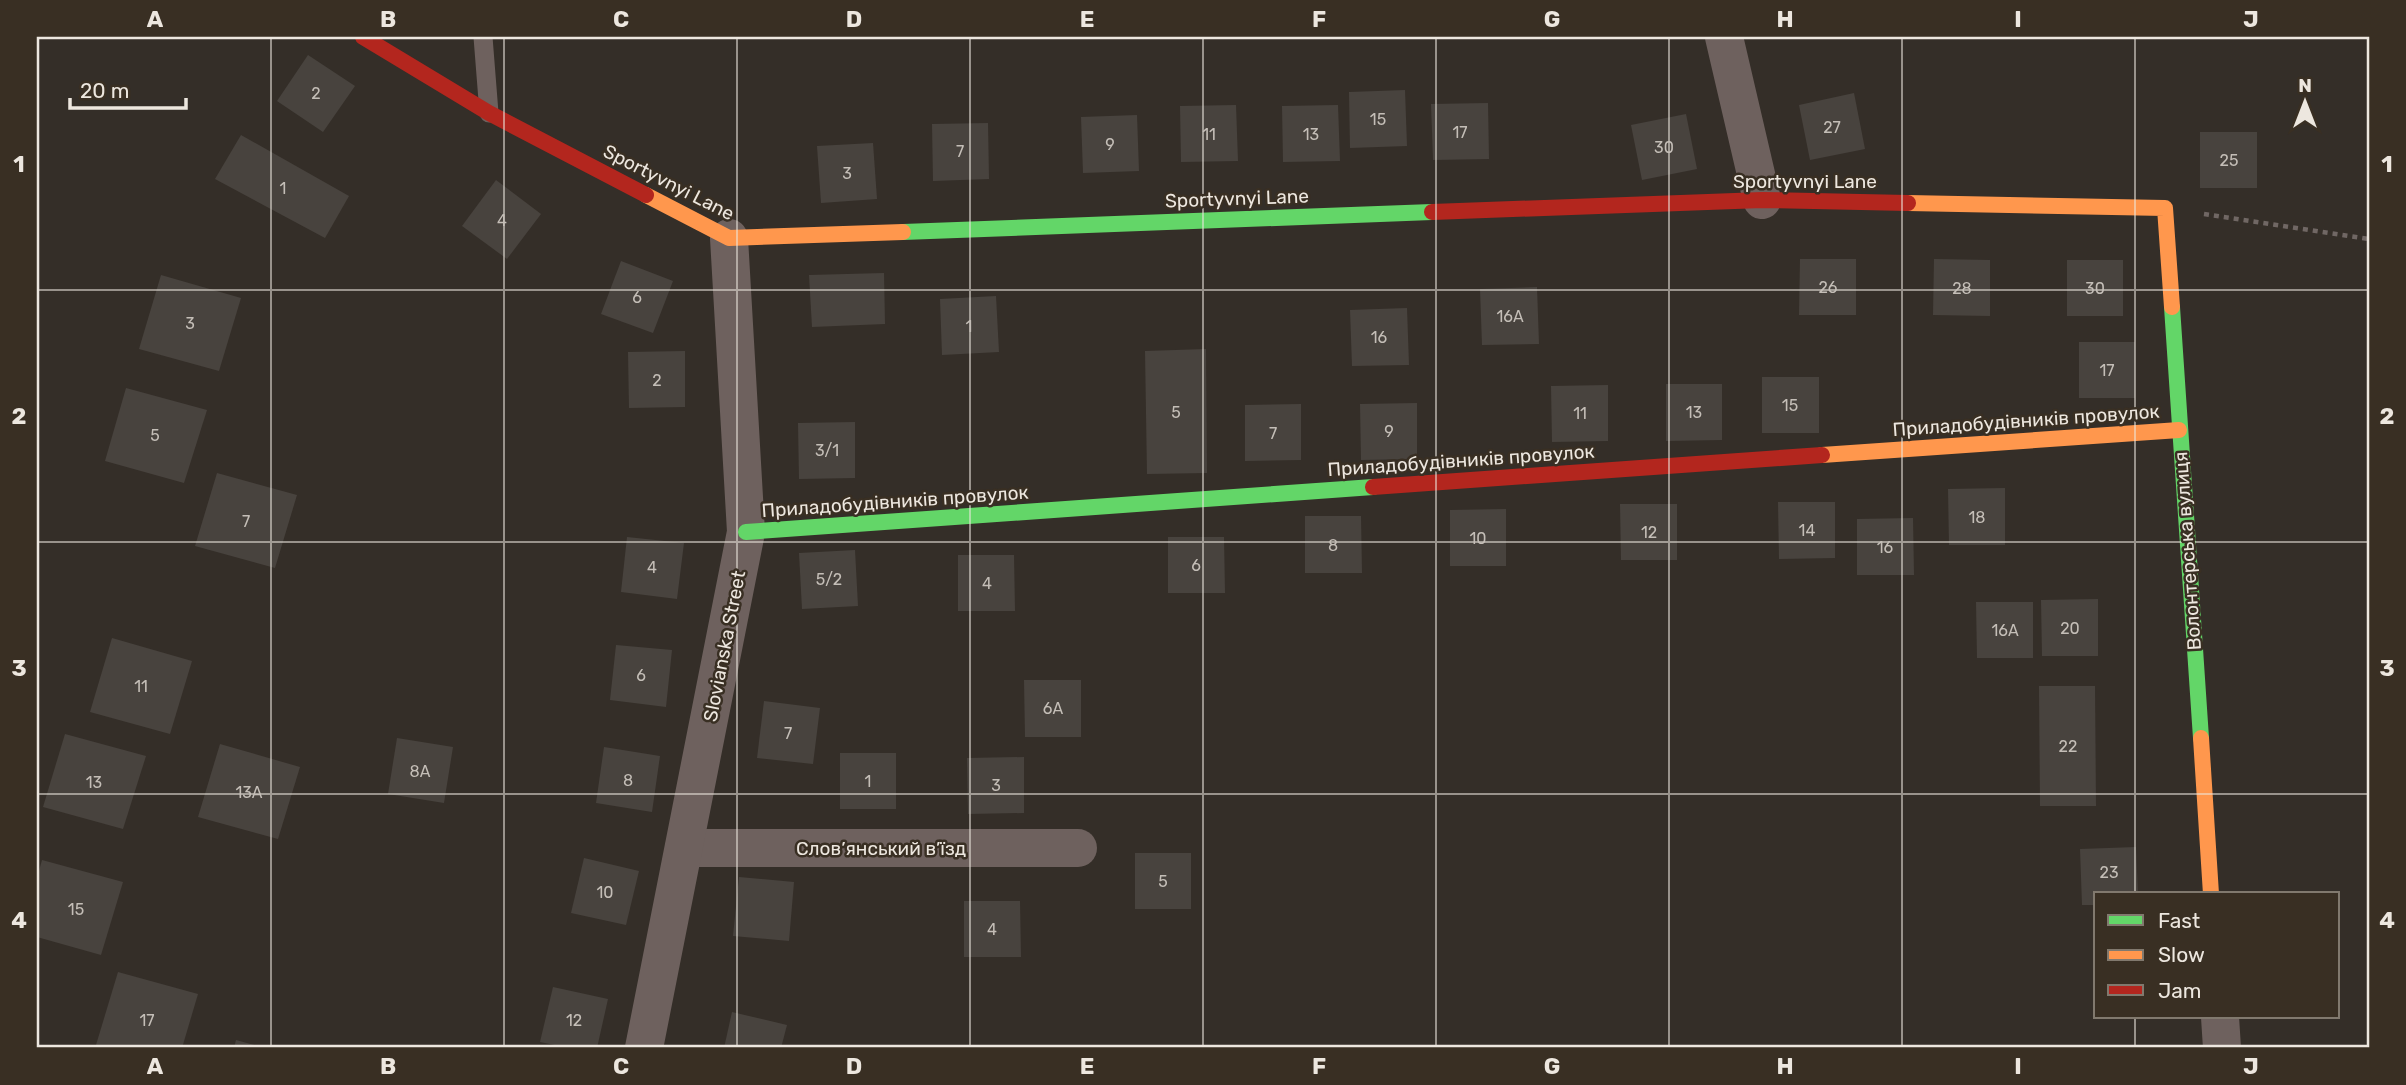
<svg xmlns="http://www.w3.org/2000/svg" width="2406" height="1085" font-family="Rubik,sans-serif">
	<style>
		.building { fill: #48433e }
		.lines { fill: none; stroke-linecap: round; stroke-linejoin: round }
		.path { stroke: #706764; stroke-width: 4.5; stroke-dasharray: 5 5; stroke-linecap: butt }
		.lane { stroke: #6e615e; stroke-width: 19 }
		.street { stroke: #6e615e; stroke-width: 38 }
		.fast { stroke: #63d668; stroke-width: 16 }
		.slow { stroke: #ff974d; stroke-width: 16 }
		.jam { stroke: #b3261e; stroke-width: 16 }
		.grid { fill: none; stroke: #ede7df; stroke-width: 2; stroke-opacity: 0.55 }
		.labels { text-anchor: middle; stroke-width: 5; stroke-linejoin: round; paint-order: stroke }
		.number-label { font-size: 16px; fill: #c4beb7 }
		.street-label { font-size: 19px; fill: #ede7df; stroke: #392f23 }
		.neatline { fill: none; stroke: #ede7df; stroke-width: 2.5 }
		.grid-label { font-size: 23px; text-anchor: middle; font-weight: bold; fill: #ede7df }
	</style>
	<rect width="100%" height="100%" fill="#342e28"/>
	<g class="building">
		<path d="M308 55 355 86 323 132 277 101Z"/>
		<path d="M1405 90 1407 146 1350 148 1349 92Z"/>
		<path d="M1854 93 1865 149 1810 160 1799 105Z"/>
		<path d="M1488 103 1489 159 1433 160 1431 104Z"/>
		<path d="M1236 105 1238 161 1181 162 1180 106Z"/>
		<path d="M1338 105 1340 161 1283 162 1282 106Z"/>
		<path d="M1686 114 1697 169 1642 180 1631 125Z"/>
		<path d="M1137 115 1139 171 1083 173 1081 117Z"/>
		<path d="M988 123 989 179 933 181 932 124Z"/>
		<rect x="2200" y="132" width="57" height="56"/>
		<path d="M241 135 349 196 325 238 215 179Z"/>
		<path d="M873 143 877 199 821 203 817 146Z"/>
		<path d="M496 180 541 214 507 259 462 226Z"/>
		<path d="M1800 259H1856V315H1799Z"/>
		<path d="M1934 259 1990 260V316L1933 315Z"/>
		<rect x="2067" y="260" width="56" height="56"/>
		<path d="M621 261 673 281 653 333 601 314Z"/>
		<path d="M884 273 885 324 812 327 809 275Z"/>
		<path d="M161 275 241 298 219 371 139 349Z"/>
		<path d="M1537 287 1539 344 1482 345 1480 289Z"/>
		<path d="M996 296 999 352 942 355 940 299Z"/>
		<path d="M1407 308 1409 365 1352 366 1350 310Z"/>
		<rect x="2079" y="342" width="56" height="56"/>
		<path d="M1206 349 1207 473 1147 474 1145 351Z"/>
		<path d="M685 351V407L629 408 628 352Z"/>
		<rect x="1762" y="377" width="57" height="56"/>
		<path d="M1666 384H1722V440L1666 441Z"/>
		<path d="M1608 385V441L1552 442 1551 386Z"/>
		<path d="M126 388 207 410 184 483 105 461Z"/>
		<path d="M1417 403V459L1361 460 1360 404Z"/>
		<path d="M1301 404V460L1245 461V405Z"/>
		<path d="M855 422V478L799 479 798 423Z"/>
		<path d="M217 473 297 495 275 568 195 546Z"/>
		<path d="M2005 488V545H1949L1948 489Z"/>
		<path d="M1778 502H1835V558L1779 559Z"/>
		<path d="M1620 504H1677V560H1621Z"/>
		<path d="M1506 509V566H1450V510Z"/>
		<path d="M1305 516H1361L1362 573H1305Z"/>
		<path d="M1913 518 1914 575H1857V519Z"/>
		<path d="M627 537 684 543 677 599 621 592Z"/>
		<path d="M1168 537H1224L1225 593H1168Z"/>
		<path d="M855 550 858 606 802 609 799 553Z"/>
		<path d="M958 555H1014L1015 611H958Z"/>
		<path d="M2098 599V656H2042L2041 600Z"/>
		<path d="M1976 602H2033V658H1977Z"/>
		<path d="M112 638 192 661 170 734 90 712Z"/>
		<path d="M616 645 672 650 666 707 610 700Z"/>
		<path d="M1024 680H1081V737H1025Z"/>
		<path d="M2039 686H2095L2096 806H2040Z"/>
		<path d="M764 701 820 708 813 764 757 758Z"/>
		<path d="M65 734 146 756 123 829 43 807Z"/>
		<path d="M397 738 453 747 444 803 388 794Z"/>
		<path d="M220 744 300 767 278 839 198 817Z"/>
		<path d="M604 747 660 756 652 812 596 803Z"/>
		<rect x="840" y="753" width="56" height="56"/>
		<path d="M1024 757V813L968 814 967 758Z"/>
		<path d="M2136 847 2138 894H2096V905H2082L2080 849Z"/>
		<rect x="1135" y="853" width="56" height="56"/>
		<path d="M584 858 639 871 626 925 571 913Z"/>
		<path d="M42 860 123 882 101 955 37 937V878Z"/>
		<path d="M739 877 794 882 789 941 733 936Z"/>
		<path d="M964 901H1020L1021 957H964Z"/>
		<path d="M118 972 198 994 182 1048H109L96 1045Z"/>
		<path d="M553 987 608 999 597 1048H569L540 1042Z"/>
		<path d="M732 1012 787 1025 781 1048H724Z"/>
		<path d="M236 1040 262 1047V1048H234Z"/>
	</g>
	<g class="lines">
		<path class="path" d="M2204 214 2369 239"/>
		<path class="lane" d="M483 37 489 113"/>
		<g class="street">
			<path d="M1724 37 1762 200"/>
			<path d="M684 848H1078"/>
			<path d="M2220 1017 2222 1048"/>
			<path d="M644 1048 746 532 729 238"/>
		</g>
		<g class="fast">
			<path d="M903 232 1432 212"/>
			<path d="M2172 307 2201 738"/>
			<path d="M746 532 1373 487"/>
		</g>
		<g class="slow">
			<path d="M646 195 729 238 903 232"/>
			<path d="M1908 203 2165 208 2172 307"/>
			<path d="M1822 455 2179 430"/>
			<path d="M2201 738 2211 894"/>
		</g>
		<g class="jam">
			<path d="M363 37 489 113 646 195"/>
			<path d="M1432 212 1762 200 1908 203"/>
			<path d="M1373 487 1822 455"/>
		</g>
	</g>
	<path class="grid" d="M271 37V1048M504 37V1048M737 37V1048M970 37V1048M1203 37V1048M1436 37V1048M1669 37V1048M1902 37V1048M2135 37V894M37 290H2369M37 542H2369M37 794H2369M2135 1017V1048"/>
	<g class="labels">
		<g class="number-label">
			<text x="316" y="99">2</text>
			<text x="1378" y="125">15</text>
			<text x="1832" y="133">27</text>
			<text x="1460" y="138">17</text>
			<text x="1209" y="140">11</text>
			<text x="1311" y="140">13</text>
			<text x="1110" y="150">9</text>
			<text x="1664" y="153">30</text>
			<text x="960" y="157">7</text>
			<text x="2229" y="166">25</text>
			<text x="847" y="179">3</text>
			<text x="283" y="194">1</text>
			<text x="502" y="226">4</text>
			<text x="1828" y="293">26</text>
			<text x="1962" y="294">28</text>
			<text x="2095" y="294">30</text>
			<text x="637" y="303">6</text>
			<text x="1510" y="322">16А</text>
			<text x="190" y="329">3</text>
			<text x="969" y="332">1</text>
			<text x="1379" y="343">16</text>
			<text x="2107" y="376">17</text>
			<text x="657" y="386">2</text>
			<text x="1790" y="411">15</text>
			<text x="1176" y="418">5</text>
			<text x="1694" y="418">13</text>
			<text x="1580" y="419">11</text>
			<text x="1389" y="437">9</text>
			<text x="1273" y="439">7</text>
			<text x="155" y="441">5</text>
			<text x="827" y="456">3/1</text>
			<text x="1977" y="523">18</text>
			<text x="246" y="527">7</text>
			<text x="1807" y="536">14</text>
			<text x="1649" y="538">12</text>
			<text x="1478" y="544">10</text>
			<text x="1333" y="551">8</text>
			<text x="1885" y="553">16</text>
			<text x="1196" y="571">6</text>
			<text x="652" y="573">4</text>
			<text x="829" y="585">5/2</text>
			<text x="987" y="589">4</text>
			<text x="2070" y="634">20</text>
			<text x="2005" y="636">16А</text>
			<text x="641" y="681">6</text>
			<text x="141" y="692">11</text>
			<text x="1053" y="714">6А</text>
			<text x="788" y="739">7</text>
			<text x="2068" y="752">22</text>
			<text x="420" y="777">8А</text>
			<text x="628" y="786">8</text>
			<text x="868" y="787">1</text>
			<text x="94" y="788">13</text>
			<text x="996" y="791">3</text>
			<text x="249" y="798">13А</text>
			<text x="2109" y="878">23</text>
			<text x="1163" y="887">5</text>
			<text x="605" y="898">10</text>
			<text x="76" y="915">15</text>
			<text x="992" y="935">4</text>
			<text x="147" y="1026">17</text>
			<text x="574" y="1026">12</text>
		</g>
		<g class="street-label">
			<text x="1805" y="188">Sportyvnyi Lane</text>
			<text transform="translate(669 182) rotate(27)" y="7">Sportyvnyi Lane</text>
			<text transform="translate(1237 198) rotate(-2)" y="7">Sportyvnyi Lane</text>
			<text transform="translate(2026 420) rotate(-4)" y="7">Приладобудівників провулок</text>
			<text transform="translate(1461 460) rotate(-4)" y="7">Приладобудівників провулок</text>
			<text transform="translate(895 501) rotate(-4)" y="7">Приладобудівників провулок</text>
			<text transform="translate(2187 551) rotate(-94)" y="7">Волонтерська вулиця</text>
			<text transform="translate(724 646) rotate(-79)" y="7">Slovianska Street</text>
			<text x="881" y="855">Слов’янський в’їзд</text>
		</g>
	</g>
	<rect width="2406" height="1085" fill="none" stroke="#392f23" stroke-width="77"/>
	<rect x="2094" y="892" width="245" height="126" fill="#392f23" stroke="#81796e" stroke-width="2"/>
	<rect x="2108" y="915" width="35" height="10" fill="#63d668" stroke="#81796e" stroke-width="2"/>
	<text x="2158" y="928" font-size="21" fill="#ede7df">Fast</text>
	<rect x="2108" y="950" width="35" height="10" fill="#ff974d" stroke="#81796e" stroke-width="2"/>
	<text x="2158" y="962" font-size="21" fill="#ede7df">Slow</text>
	<rect x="2108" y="985" width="35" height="10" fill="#b3261e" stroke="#81796e" stroke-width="2"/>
	<text x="2158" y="998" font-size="21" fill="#ede7df">Jam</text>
	<g transform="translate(2305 102)" stroke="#392f23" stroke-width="5" paint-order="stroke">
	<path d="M0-5L12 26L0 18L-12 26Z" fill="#ede7df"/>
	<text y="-10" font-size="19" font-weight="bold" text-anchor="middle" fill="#ede7df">N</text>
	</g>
	<path d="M70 98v10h116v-10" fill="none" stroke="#ede7df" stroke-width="3.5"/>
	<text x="80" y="98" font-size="21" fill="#ede7df" stroke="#392f23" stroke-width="5" paint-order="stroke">20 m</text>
	<rect x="38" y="38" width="2330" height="1008" class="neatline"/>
	<g class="grid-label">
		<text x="155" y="27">A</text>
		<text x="388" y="27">B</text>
		<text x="621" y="27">C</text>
		<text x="854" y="27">D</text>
		<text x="1087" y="27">E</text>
		<text x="1319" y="27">F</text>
		<text x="1552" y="27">G</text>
		<text x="1785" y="27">H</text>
		<text x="2018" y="27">I</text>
		<text x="2251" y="27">J</text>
		<text x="19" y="172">1</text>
		<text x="2387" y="172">1</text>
		<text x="19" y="424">2</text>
		<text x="2387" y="424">2</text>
		<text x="19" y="676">3</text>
		<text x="2387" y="676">3</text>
		<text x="19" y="928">4</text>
		<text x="2387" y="928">4</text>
		<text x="155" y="1074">A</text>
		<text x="388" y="1074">B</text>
		<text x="621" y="1074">C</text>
		<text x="854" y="1074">D</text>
		<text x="1087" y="1074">E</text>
		<text x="1319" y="1074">F</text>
		<text x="1552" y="1074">G</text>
		<text x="1785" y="1074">H</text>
		<text x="2018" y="1074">I</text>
		<text x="2251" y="1074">J</text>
	</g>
</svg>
